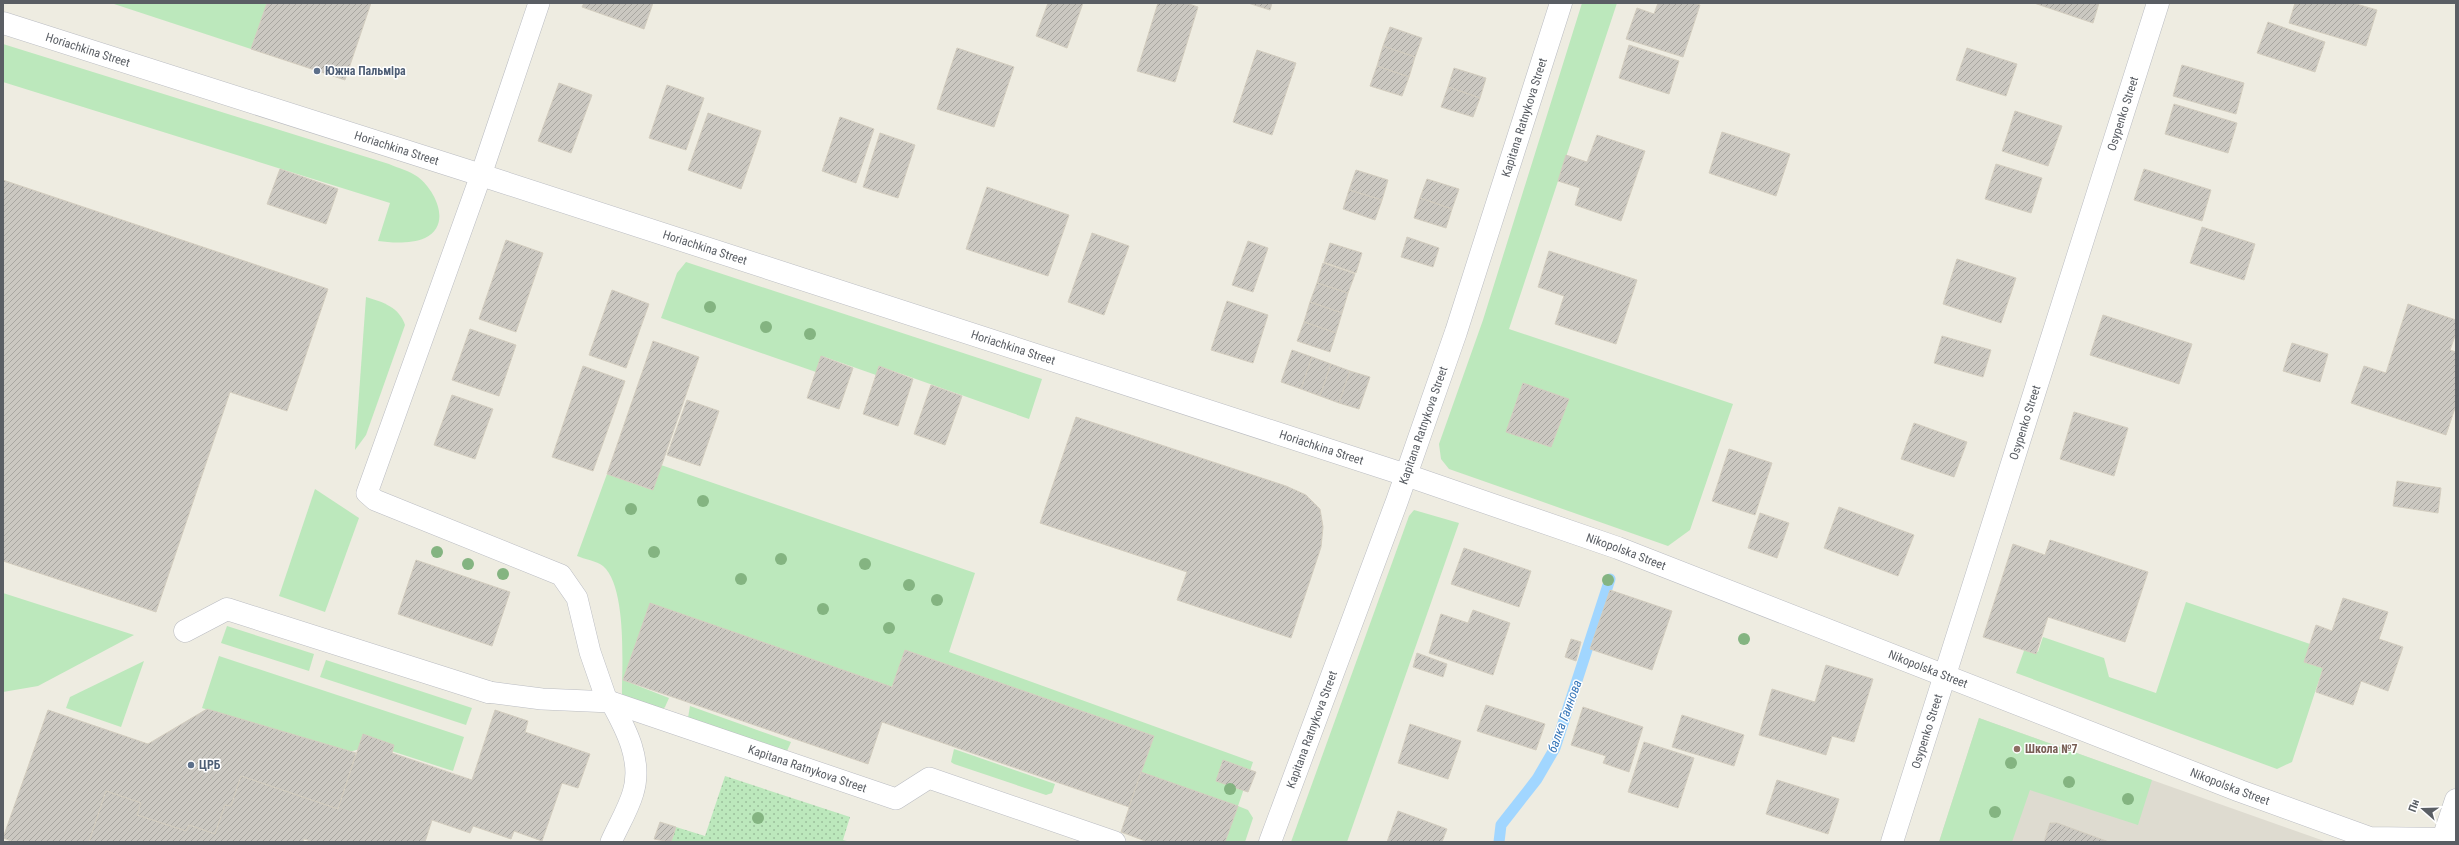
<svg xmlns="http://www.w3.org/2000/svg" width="2459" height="845" font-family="'Roboto Condensed',sans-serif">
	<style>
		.education { fill: #dedbd0 }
		.green { fill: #bce8bc }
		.park { fill: url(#park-dots) }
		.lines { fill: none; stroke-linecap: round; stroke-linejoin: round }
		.stream { stroke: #a1d6ff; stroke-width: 11 }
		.building { fill: url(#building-hatch); stroke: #d3cdbf }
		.service-casing { stroke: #babcc2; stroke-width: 22 }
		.pedestrian-casing { stroke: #babcc2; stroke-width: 23 }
		.minor-casing { stroke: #babcc2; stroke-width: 23 }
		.service { stroke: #fff; stroke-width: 21 }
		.pedestrian { stroke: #fff; stroke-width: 22 }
		.minor { stroke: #fff; stroke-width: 22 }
		.tree { fill: #84b481 }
		.service-dot { fill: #5c6f8a; stroke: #fff; stroke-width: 1.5 }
		.education-dot { fill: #8d6e63; stroke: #fff; stroke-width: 1.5 }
		.labels { text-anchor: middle; stroke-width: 3; stroke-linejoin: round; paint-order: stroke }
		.street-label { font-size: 12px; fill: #5a5e64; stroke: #fff }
		.service-label { font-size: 12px; font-weight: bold; fill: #4e5e75; stroke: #fff; text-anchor: start }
		.education-label { font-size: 12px; font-weight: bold; fill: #785e54; stroke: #fff; text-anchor: start }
		.water-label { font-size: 13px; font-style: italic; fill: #3676b9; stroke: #fff }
	</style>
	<defs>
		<pattern id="park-dots" width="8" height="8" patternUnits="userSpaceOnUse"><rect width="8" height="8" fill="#bce8bc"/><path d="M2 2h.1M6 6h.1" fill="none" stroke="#9cbf9c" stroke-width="1.8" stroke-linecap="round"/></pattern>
		<pattern id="building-hatch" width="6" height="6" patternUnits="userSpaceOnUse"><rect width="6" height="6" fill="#cbc8c1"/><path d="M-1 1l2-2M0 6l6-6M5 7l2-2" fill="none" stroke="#a8a6a0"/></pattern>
	</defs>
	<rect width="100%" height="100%" fill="#eeece1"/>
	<path class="education" d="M1979 718 2152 780 2327 842H1939Z"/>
	<g class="green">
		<path d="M111 3H267L251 49Z"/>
		<path d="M1582 3H1617L1509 329 1733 404 1690 530 1668 546 1449 469 1441 459 1439 444 1483 320Z"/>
		<path d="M3 44 389 164C398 168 410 171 418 177 436 191 452 225 425 238 411 244 392 243 378 241L390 203 3 82Z"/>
		<path d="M686 262 1042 379 1029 419 879 366 876 375 822 356 816 372 661 318 677 273Z"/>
		<path d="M366 297C383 302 399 307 405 325L366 435 355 450Z"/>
		<path d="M661 465 975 573 949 652 1253 762 1238 806 1248 810 1253 818 1245 842H1225L1237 806 1141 772 1154 736 905 650 892 687 650 604 623 680 669 698 665 707 662 710 622 695C622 665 627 587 603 566 597 561 584 559 577 556L607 474 652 490Z"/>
		<path d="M315 489 359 518 325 612 279 596Z"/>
		<path d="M1414 510 1459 523 1347 842H1291L1409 516Z"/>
		<path d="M3 593 134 635 38 686 3 692Z"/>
		<path d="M2186 602 2310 644 2304 662 2323 668 2292 762 2277 769 2016 673 2025 648 2038 652 2043 637 2104 658 2109 677 2156 693Z"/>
		<path d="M227 626 314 654 309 671 221 643Z"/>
		<path d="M219 656 464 737 453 771 373 745 343 754 202 708Z"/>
		<path d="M326 660 472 708 466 725 320 677Z"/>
		<path d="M144 661 121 727 66 708 70 697Z"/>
		<path d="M690 706 791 742 787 751 688 718Z"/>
		<path d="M1979 718 2152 780 2138 825 2030 790 2012 842H1939Z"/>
		<path d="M954 749 1055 784 1052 793 1046 795 954 764 951 762Z"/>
	</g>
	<path class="park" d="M725 776 850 817 843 840 851 842H671L676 827 705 836Z"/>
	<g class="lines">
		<path class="stream" d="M1499 842 1501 825 1537 779 1555 748 1610 579"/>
	</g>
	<g class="building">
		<path d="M267 3H371L345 80 251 49Z"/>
		<path d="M584 3H653L644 29 582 7Z"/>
		<path d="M1048 3H1083L1067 48 1036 36Z"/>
		<path d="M1158 3H1186L1198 7 1175 82 1137 71Z"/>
		<path d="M1248 3H1272L1270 10Z"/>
		<path d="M1658 3H1693L1700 5 1683 57 1626 39 1637 8 1654 14Z"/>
		<path d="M2034 3H2099L2093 23Z"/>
		<path d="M2295 3H2353L2377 10 2366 46 2289 23Z"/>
		<path d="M2268 22 2325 42 2315 72 2257 53Z"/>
		<path d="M1390 27 1422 38 1415 57 1383 46Z"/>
		<path d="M1629 45 1679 61 1669 94 1619 78Z"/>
		<path d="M1383 46 1415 57 1409 77 1377 66Z"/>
		<path d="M957 48 1014 67 994 127 937 109Z"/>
		<path d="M1967 48 2017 64 2006 96 1956 80Z"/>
		<path d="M1257 50 1296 63 1272 135 1233 122Z"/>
		<path d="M2182 65 2244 83 2236 114 2173 96Z"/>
		<path d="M1377 66 1409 77 1402 96 1370 86Z"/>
		<path d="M1454 68 1486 78 1480 98 1448 87Z"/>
		<path d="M559 83 592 95 571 153 538 141Z"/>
		<path d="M667 85 704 98 686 150 649 138Z"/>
		<path d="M1448 87 1480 98 1473 117 1441 107Z"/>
		<path d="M2174 104 2237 123 2228 153 2165 134Z"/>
		<path d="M2015 111 2062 126 2048 166 2002 151Z"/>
		<path d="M708 113 761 131 741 189 688 170Z"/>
		<path d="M840 117 874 129 856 183 822 171Z"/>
		<path d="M1722 132 1790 154 1776 196 1709 173Z"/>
		<path d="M880 133 915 145 898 198 863 187Z"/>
		<path d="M1597 135 1645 151 1621 221 1575 205 1580 188 1558 181 1566 155 1587 162Z"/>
		<path d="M1996 164 2042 178 2031 213 1985 199Z"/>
		<path d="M280 169 338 189 326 224 267 204Z"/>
		<path d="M2144 169 2211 190 2202 221 2134 200Z"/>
		<path d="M1356 170 1388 180 1382 200 1349 190Z"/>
		<path d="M1427 179 1459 189 1452 209 1420 198Z"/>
		<path d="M3 180 328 289 287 411 230 392 156 612 3 561Z"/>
		<path d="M987 187 1069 215 1048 276 966 249Z"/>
		<path d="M1349 190 1382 200 1375 220 1343 209Z"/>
		<path d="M1420 198 1452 209 1446 228 1414 218Z"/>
		<path d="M2202 227 2255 244 2244 280 2190 263Z"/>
		<path d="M1092 233 1129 246 1104 315 1068 302Z"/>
		<path d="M1407 237 1439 248 1433 267 1401 257Z"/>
		<path d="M506 240 543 253 516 332 479 319Z"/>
		<path d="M1248 241 1268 248 1253 292 1232 285Z"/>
		<path d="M1330 243 1362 253 1356 273 1324 262Z"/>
		<path d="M1549 251 1637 280 1616 344 1555 324 1564 296 1538 287Z"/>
		<path d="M1957 259 2016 278 2001 323 1943 304Z"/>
		<path d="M1323 263 1355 274 1348 293 1317 283Z"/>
		<path d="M1317 283 1348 293 1342 313 1310 302Z"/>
		<path d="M612 290 649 304 626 368 589 355Z"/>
		<path d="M1227 301 1268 315 1253 363 1211 350Z"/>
		<path d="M1310 302 1342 313 1336 333 1304 322Z"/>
		<path d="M2408 304 2456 320V333L2450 350 2456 352V405L2446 435 2351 403 2364 366 2386 373Z"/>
		<path d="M2103 315 2192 344 2179 384 2090 355Z"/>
		<path d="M1304 322 1336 333 1330 352 1297 341Z"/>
		<path d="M470 329 516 345 499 396 452 380Z"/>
		<path d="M1942 336 1991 350 1983 377 1934 363Z"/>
		<path d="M653 341 699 357 653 490 607 474Z"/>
		<path d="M2292 343 2328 354 2320 382 2283 371Z"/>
		<path d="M1292 350 1312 357 1301 389 1281 382Z"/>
		<path d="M821 356 853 368 839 409 807 398Z"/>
		<path d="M1312 357 1331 364 1320 396 1301 389Z"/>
		<path d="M1331 364 1350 371 1339 403 1320 396Z"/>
		<path d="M583 366 625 381 593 471 552 457Z"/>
		<path d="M879 366 913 379 898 426 863 414Z"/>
		<path d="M1350 371 1370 377 1359 409 1339 403Z"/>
		<path d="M1523 383 1569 399 1551 447 1506 432Z"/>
		<path d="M931 385 962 396 945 445 914 434Z"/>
		<path d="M452 395 493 409 475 459 434 445Z"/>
		<path d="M687 400 719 411 700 466 667 455Z"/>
		<path d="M2074 412 2128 428 2114 476 2060 459Z"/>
		<path d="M1076 417 1286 486 1306 495 1320 509 1323 527 1321 547 1291 638 1177 600 1187 572 1040 523Z"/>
		<path d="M1914 423 1967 442 1954 477 1901 459Z"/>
		<path d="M1729 449 1772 463 1755 515 1712 501Z"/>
		<path d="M2397 481 2441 488 2438 513 2393 506Z"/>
		<path d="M1839 507 1914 535 1898 576 1824 548Z"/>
		<path d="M1760 513 1789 523 1777 558 1748 548Z"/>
		<path d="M2050 540 2148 572 2125 642 2048 617 2036 654 1983 637 2013 544 2045 555Z"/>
		<path d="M1464 548 1531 571 1519 607 1451 584Z"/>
		<path d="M416 560 510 592 492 646 398 614Z"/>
		<path d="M1610 590 1672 611 1652 670 1590 649Z"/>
		<path d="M2343 598 2388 612 2379 639 2403 647 2388 691 2361 681 2353 705 2316 692 2323 668 2304 662 2316 625 2332 631Z"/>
		<path d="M650 603 892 687 905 650 1154 736 1129 807 882 722 868 764 623 680Z"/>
		<path d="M1473 610 1510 623 1493 675 1429 653 1441 614 1468 623Z"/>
		<path d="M1571 639 1581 642 1576 661 1565 657Z"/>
		<path d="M1417 653 1447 664 1443 677 1413 667Z"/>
		<path d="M1826 665 1873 679 1854 742 1832 736 1826 755 1759 735 1772 689 1815 702Z"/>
		<path d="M1486 705 1545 724 1536 750 1477 731Z"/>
		<path d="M1583 707 1643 727 1629 772 1603 763 1606 756 1571 745Z"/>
		<path d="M207 709 356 753 338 809 241 776 231 806 225 805 215 834 189 825 186 831 137 815 141 803 106 791 89 842H14L3 838 48 710 148 744Z"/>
		<path d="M495 710 528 721 525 732 590 754 578 788 562 783 542 841 514 831 511 839 473 826 470 833 432 820 425 842H314L304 839 303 842H89L106 791 141 803 137 815 186 831 189 825 215 834 225 805 231 806 241 776 338 809 363 734 394 745 392 753 472 780Z"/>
		<path d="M1682 715 1744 735 1734 766 1672 747Z"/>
		<path d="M1410 724 1461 741 1448 779 1398 763Z"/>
		<path d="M1644 742 1694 758 1678 808 1628 792Z"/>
		<path d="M1223 760 1256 772 1248 792 1216 781Z"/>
		<path d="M1141 772 1238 806 1225 842H1148L1121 832Z"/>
		<path d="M1777 780 1839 799 1828 834 1766 814Z"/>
		<path d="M1398 811 1447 829 1442 842H1387Z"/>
		<path d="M660 822 676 827 671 842 654 839Z"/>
		<path d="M2050 823H2057L2109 842H2044Z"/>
	</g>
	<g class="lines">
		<defs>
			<g id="service">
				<path d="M539 3 481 175 367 493 375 500 561 575 577 598 590 652 607 701"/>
				<path id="s1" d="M488 692 542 699 611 702 896 799 929 778 1115 842"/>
				<path d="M611 702C626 729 643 761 633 793 628 810 618 826 611 842"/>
			</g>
			<path id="pedestrian" d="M185 631 227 609 488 692"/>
			<g id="minor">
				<path id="s2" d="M3 23 481 175 1406 475 1618 548 2240 791 2370 838 2443 839 2453 842"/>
				<path d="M2443 839 2456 800"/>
				<path id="s3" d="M1270 842 1397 501 1456 332 1561 3"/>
				<path id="s4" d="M1892 842 2158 3"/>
			</g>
		</defs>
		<use href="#service" class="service-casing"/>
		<use href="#pedestrian" class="pedestrian-casing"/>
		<use href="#minor" class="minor-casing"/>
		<use href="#service" class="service"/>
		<use href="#pedestrian" class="pedestrian"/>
		<use href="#minor" class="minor"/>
	</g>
	<g class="tree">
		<circle cx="710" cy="307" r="6"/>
		<circle cx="766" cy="327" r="6"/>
		<circle cx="810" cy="334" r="6"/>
		<circle cx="703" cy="501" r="6"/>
		<circle cx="631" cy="509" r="6"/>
		<circle cx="437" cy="552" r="6"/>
		<circle cx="654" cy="552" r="6"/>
		<circle cx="781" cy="559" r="6"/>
		<circle cx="468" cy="564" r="6"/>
		<circle cx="865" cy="564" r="6"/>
		<circle cx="503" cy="574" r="6"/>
		<circle cx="741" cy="579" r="6"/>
		<circle cx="1608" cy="580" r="6"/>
		<circle cx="909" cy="585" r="6"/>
		<circle cx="937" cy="600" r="6"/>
		<circle cx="823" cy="609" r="6"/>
		<circle cx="889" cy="628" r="6"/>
		<circle cx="1744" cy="639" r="6"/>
		<circle cx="2011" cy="763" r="6"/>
		<circle cx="2069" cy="782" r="6"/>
		<circle cx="1230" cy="789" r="6"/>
		<circle cx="2128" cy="799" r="6"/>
		<circle cx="1995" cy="812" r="6"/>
		<circle cx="758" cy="818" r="6"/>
	</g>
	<g class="service-dot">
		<circle cx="317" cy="71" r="4"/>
		<circle cx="191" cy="765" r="4"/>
	</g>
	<circle class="education-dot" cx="2017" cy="749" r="4"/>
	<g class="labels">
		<g class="street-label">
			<text dy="4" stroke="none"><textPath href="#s2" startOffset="89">Horiachkina Street</textPath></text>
			<text dy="4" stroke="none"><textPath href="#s4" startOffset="764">Osypenko Street</textPath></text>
			<text dy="4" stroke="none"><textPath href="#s3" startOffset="768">Kapitana Ratnykova Street</textPath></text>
			<text dy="4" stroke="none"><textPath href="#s2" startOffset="413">Horiachkina Street</textPath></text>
			<text dy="4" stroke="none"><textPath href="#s2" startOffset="737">Horiachkina Street</textPath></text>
			<text dy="4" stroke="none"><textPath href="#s2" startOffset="1061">Horiachkina Street</textPath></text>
			<text dy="4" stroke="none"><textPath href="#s4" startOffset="440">Osypenko Street</textPath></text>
			<text dy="4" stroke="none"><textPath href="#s3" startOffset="444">Kapitana Ratnykova Street</textPath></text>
			<text dy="4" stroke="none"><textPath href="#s2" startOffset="1385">Horiachkina Street</textPath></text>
			<text dy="4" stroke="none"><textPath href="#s2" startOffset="1707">Nikopolska Street</textPath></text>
			<text dy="4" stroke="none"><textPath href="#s2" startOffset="2031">Nikopolska Street</textPath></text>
			<text dy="4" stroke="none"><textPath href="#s3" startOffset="120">Kapitana Ratnykova Street</textPath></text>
			<text dy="4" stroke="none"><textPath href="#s4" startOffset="116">Osypenko Street</textPath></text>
			<text dy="4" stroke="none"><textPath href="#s1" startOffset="331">Kapitana Ratnykova Street</textPath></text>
			<text dy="4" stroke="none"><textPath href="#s2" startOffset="2355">Nikopolska Street</textPath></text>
		</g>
		<g class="service-label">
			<text x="325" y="75">Южна Пальміра</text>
			<text x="199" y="769">ЦРБ</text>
		</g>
		<g class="education-label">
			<text x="2025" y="753">Школа №7</text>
		</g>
		<g class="water-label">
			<text transform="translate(1564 716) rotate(-70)" y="5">балка Гаинова</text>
		</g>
	</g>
	<rect width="2459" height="845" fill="none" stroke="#5a5e64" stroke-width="8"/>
	<g transform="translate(2423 809) rotate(290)" stroke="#ffffff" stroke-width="3" paint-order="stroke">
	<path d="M0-3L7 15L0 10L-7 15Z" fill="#5a5e64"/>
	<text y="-6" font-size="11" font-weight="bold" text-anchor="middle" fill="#5a5e64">Пн</text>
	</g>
</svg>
